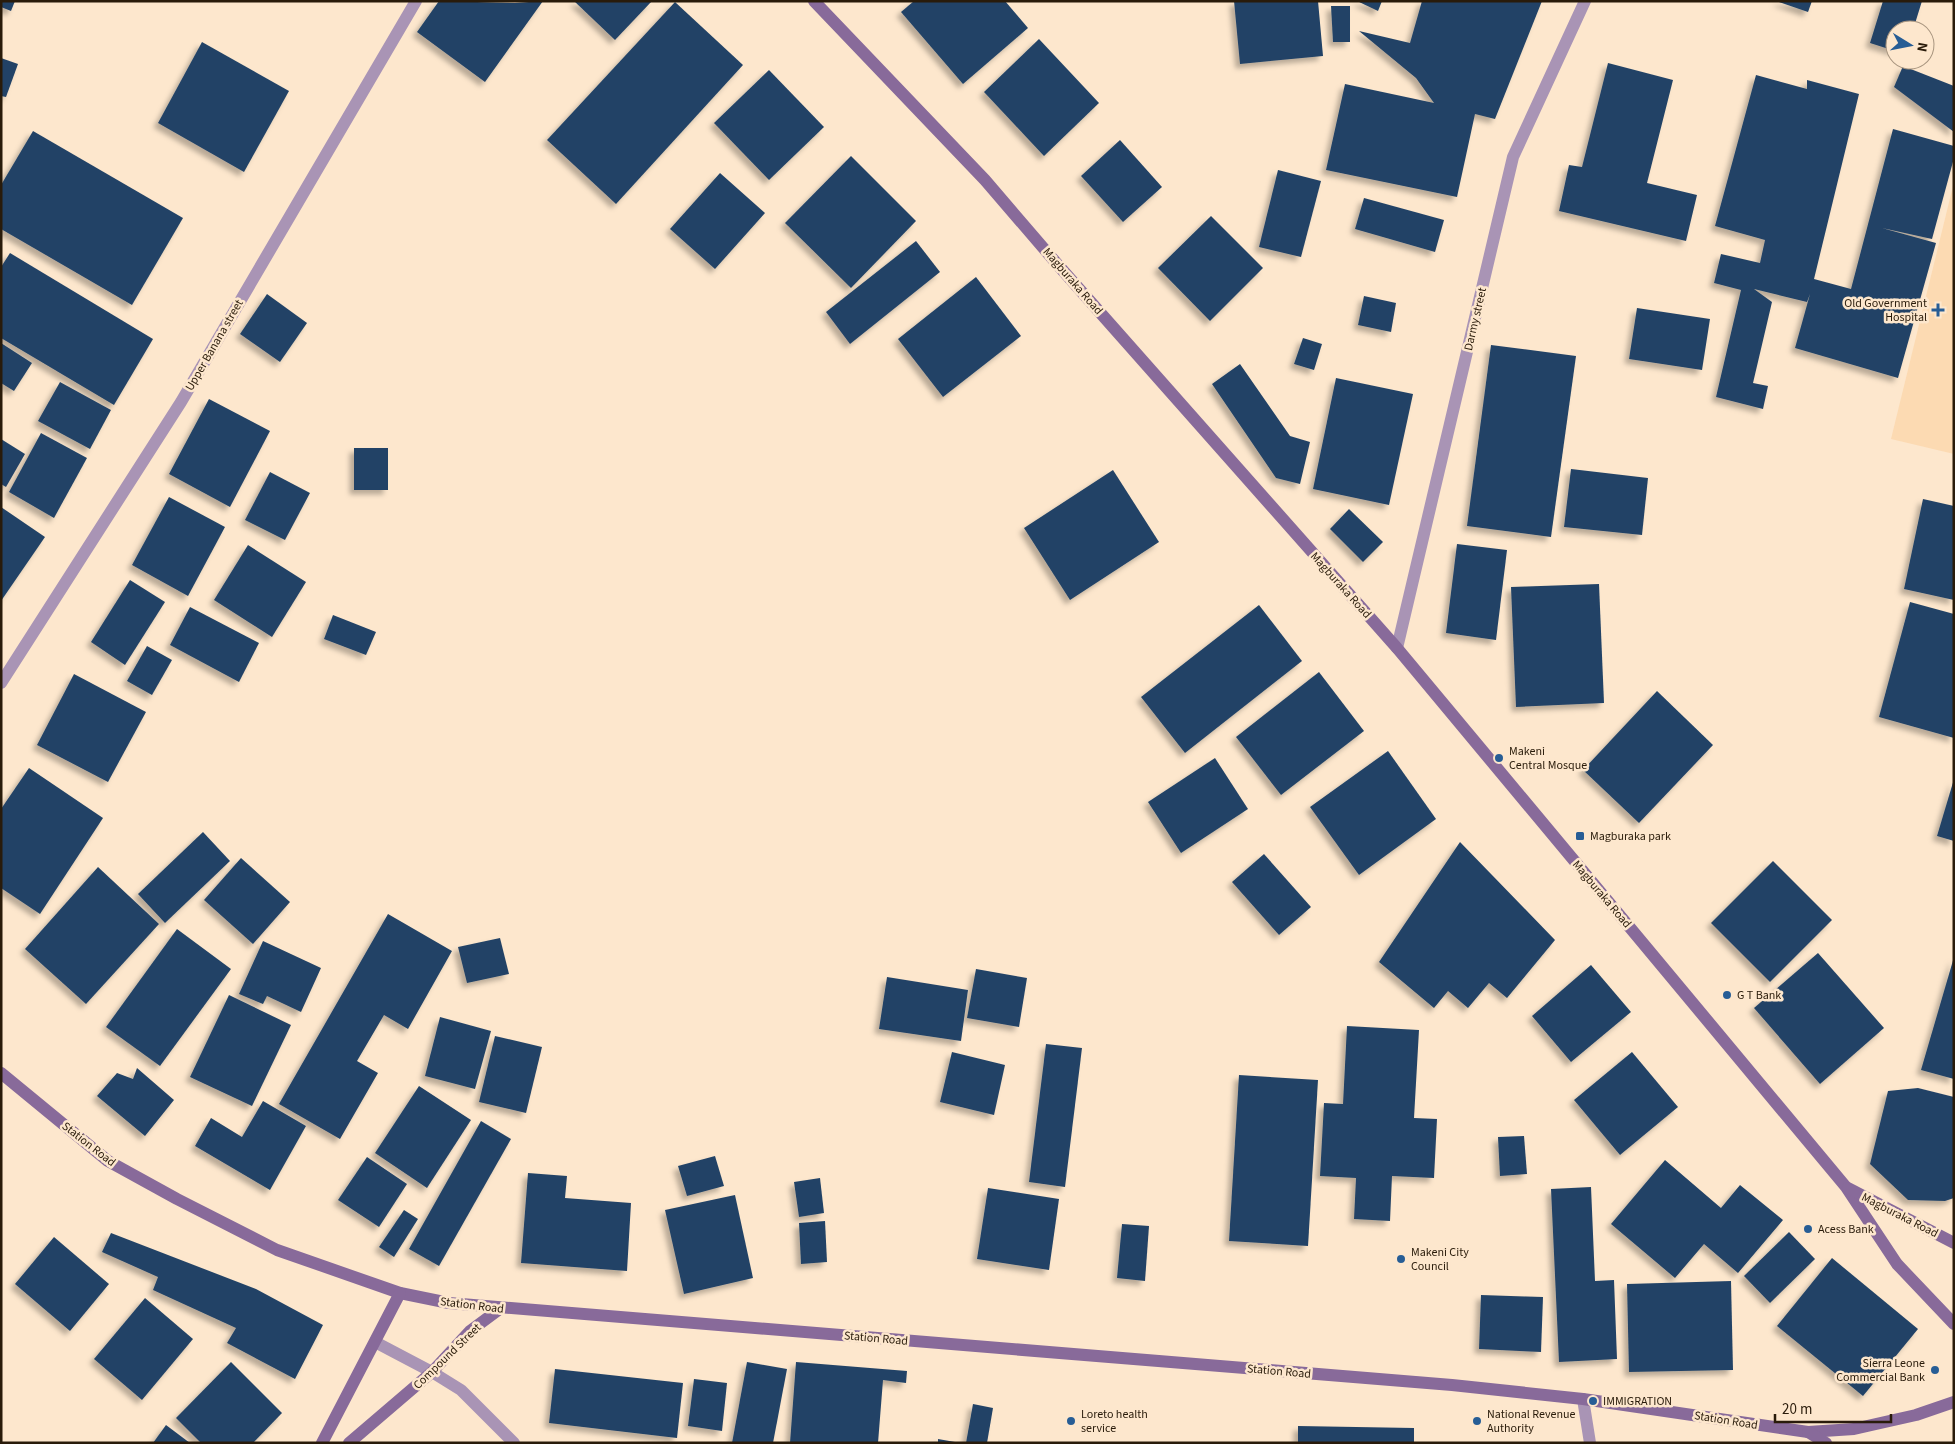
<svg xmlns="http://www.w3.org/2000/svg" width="1955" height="1444" font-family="'Source Sans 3',sans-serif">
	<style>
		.built { fill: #fcdab2 }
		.building { fill: #234366; filter: url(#shadow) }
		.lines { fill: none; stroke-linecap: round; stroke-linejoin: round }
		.street { stroke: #a994b5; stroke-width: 12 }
		.secondary { stroke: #886a9a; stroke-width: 12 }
		.poi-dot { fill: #275d95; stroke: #fde7cd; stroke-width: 2 }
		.labels { text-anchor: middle; stroke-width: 5; stroke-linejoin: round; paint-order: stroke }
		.street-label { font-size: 12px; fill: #291b0a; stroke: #fde7cd }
		.poi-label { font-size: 12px; fill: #291b0a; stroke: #fde7cd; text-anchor: start }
	</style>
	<defs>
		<filter id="shadow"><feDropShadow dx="-4.5" dy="4.5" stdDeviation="2.5" flood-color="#0004"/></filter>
	</defs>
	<rect width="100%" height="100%" fill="#fde7cd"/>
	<path class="built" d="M1954 182V454L1891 439Z"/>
	<g class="building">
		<path d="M1 1H15L11 11 1 7Z"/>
		<path d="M439 1 515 3 543 1 485 82 417 32Z"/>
		<path d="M574 1H652L615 40Z"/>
		<path d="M914 1H1005L1028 28 963 84 901 12Z"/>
		<path d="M1234 1H1318L1323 56 1240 64Z"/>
		<path d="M1357 1H1382L1378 11Z"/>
		<path d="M1422 1H1542L1495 119 1475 114 1457 197 1326 170 1345 84 1434 103 1416 78 1359 31 1410 43Z"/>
		<path d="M1776 1H1812L1808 12Z"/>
		<path d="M1883 1H1922L1913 30H1895V51L1870 43Z"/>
		<path d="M675 2 743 65 616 204 547 140Z"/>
		<path d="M1331 6H1350V42H1333Z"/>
		<path d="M1039 39 1099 103 1044 156 984 92Z"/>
		<path d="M202 42 289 91 244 172 158 123Z"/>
		<path d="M1 58 18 64 6 97 1 96Z"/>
		<path d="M1608 63 1673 80 1647 183 1697 195 1686 241 1559 211 1569 165 1582 167Z"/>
		<path d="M1903 66 1954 86V132L1894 87Z"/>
		<path d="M769 70 824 127 769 180 714 123Z"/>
		<path d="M1756 75 1807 89V80L1859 94 1814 279 1851 289 1893 129 1954 146V158L1932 239 1882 228 1936 243 1898 378 1795 348 1810 294 1807 302 1754 289 1772 302 1753 383 1768 386 1763 409 1716 397 1741 290 1714 283 1721 254 1760 263 1765 240 1715 226Z"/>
		<path d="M33 131 183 218 132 305 1 229V185Z"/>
		<path d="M1120 140 1162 187 1123 222 1081 176Z"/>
		<path d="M851 156 916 221 851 288 785 223Z"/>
		<path d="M1278 170 1321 181 1301 257 1259 247Z"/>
		<path d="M720 173 765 213 715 269 670 229Z"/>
		<path d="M1364 198 1444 220 1435 252 1355 229Z"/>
		<path d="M1211 216 1263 268 1210 321 1158 268Z"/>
		<path d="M916 241 940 272 850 344 826 312Z"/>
		<path d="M10 253 153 339 114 405 1 338V267Z"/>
		<path d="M976 277 1021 336 943 397 898 339Z"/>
		<path d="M267 294 307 323 280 362 240 334Z"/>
		<path d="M1364 296 1396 303 1391 332 1358 325Z"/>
		<path d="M1637 308 1710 319 1702 370 1629 359Z"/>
		<path d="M1303 338 1322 344 1314 370 1294 364Z"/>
		<path d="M1 343 32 363 14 391 1 383Z"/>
		<path d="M1491 345 1576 356 1551 537 1467 526Z"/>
		<path d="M1240 364 1290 436 1310 442 1300 484 1276 478 1212 384Z"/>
		<path d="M1336 378 1413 394 1389 505 1313 489Z"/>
		<path d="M60 382 111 410 90 449 38 421Z"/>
		<path d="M209 399 270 431 230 507 169 474Z"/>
		<path d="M41 433 87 458 54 518 9 492Z"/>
		<path d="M1 439 25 454 6 487 1 484Z"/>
		<rect x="354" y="448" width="34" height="42"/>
		<path d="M1571 469 1648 478 1642 535 1564 527Z"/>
		<path d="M1113 470 1159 542 1070 600 1024 528Z"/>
		<path d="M270 472 310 493 285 540 245 520Z"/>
		<path d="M169 497 225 527 188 596 132 565Z"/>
		<path d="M1923 499 1954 506V600L1904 589Z"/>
		<path d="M1 507 45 537 1 601Z"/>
		<path d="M1349 509 1383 542 1363 562 1330 529Z"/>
		<path d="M1457 544 1507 550 1496 640 1446 633Z"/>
		<path d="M248 545 306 582 272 637 214 600Z"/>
		<path d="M130 580 165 602 125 665 91 642Z"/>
		<path d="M1599 584 1604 703 1516 707 1511 587Z"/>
		<path d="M1910 602 1954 614V738L1879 717Z"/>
		<path d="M1259 605 1302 661 1185 753 1141 697Z"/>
		<path d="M190 607 259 643 239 682 170 645Z"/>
		<path d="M333 615 376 632 366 655 324 639Z"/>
		<path d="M147 646 172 660 152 695 127 681Z"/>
		<path d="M1319 672 1364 731 1281 795 1236 737Z"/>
		<path d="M74 674 146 712 108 782 37 745Z"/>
		<path d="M1657 691 1713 745 1639 823 1583 770Z"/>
		<path d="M1388 751 1436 819 1359 875 1310 807Z"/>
		<path d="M1215 758 1248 809 1181 853 1148 802Z"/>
		<path d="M29 768 103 818 40 914 1 888V809Z"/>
		<path d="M1954 779V841L1937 836Z"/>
		<path d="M203 832 230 861 165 923 138 894Z"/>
		<path d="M1460 842 1555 940 1507 998 1489 983 1468 1008 1448 991 1434 1008 1379 962Z"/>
		<path d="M1264 854 1311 907 1279 935 1232 882Z"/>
		<path d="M241 858 290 902 253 944 204 900Z"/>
		<path d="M1773 861 1832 920 1770 982 1711 923Z"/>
		<path d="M98 867 159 924 86 1004 25 949Z"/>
		<path d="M388 914 452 951 408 1029 384 1015 357 1061 378 1073 340 1139 279 1104Z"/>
		<path d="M177 929 231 969 160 1066 106 1027Z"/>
		<path d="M500 938 509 974 467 983 458 947Z"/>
		<path d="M263 941 321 968 301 1012 267 996 263 1004 239 994Z"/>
		<path d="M1818 953 1884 1028 1820 1084 1754 1008Z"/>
		<path d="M1954 957V1079L1921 1070Z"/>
		<path d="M1591 965 1631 1012 1571 1062 1532 1016Z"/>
		<path d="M976 969 1027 978 1019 1027 967 1018Z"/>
		<path d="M887 977 968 990 961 1041 879 1029Z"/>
		<path d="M229 995 291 1025 252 1106 190 1077Z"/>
		<path d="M440 1017 491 1031 475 1089 425 1076Z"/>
		<path d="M1347 1026 1419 1030 1414 1118 1437 1119 1434 1178 1392 1176 1390 1221 1354 1219 1356 1178 1320 1176 1324 1103 1343 1104Z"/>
		<path d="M495 1036 542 1047 526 1113 479 1102Z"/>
		<path d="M1046 1044 1082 1048 1065 1187 1029 1182Z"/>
		<path d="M952 1052 1005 1065 994 1115 940 1102Z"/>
		<path d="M1632 1052 1678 1107 1620 1155 1574 1100Z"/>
		<path d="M137 1068 174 1100 145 1136 97 1096 117 1073 133 1079Z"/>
		<path d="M1239 1075 1318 1080 1308 1246 1229 1241Z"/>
		<path d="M419 1086 471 1120 427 1188 375 1153Z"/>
		<path d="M1918 1088 1954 1097V1198L1945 1201 1908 1200 1870 1164 1888 1091Z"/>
		<path d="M263 1101 306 1126 270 1190 195 1146 211 1118 242 1137Z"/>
		<path d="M481 1121 511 1139 439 1266 409 1249Z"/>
		<path d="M1524 1136 1527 1174 1500 1176 1498 1137Z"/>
		<path d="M715 1156 724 1186 687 1196 678 1166Z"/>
		<path d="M367 1157 407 1184 379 1227 338 1200Z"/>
		<path d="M1665 1160 1721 1208 1740 1185 1783 1220 1738 1273 1704 1244 1675 1278 1611 1224Z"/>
		<path d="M528 1173 567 1176 565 1198 631 1203 627 1271 521 1263Z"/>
		<path d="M820 1178 824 1213 799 1217 794 1182Z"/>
		<path d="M1591 1187 1595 1281 1614 1280 1617 1359 1559 1362 1551 1189Z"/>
		<path d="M988 1188 1059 1199 1049 1270 977 1259Z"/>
		<path d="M735 1195 753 1278 684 1294 665 1210Z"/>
		<path d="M404 1210 418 1219 394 1257 379 1247Z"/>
		<path d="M825 1221 827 1262 801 1264 799 1223Z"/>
		<path d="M1122 1224 1149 1226 1145 1281 1117 1278Z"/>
		<path d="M1789 1232 1815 1259 1770 1303 1744 1276Z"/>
		<path d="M111 1233 256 1289 323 1325 295 1379 227 1343 236 1328 153 1290 158 1277 102 1252Z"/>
		<path d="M54 1237 109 1284 70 1331 15 1284Z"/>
		<path d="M1832 1258 1918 1329 1863 1396 1777 1326Z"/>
		<path d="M1731 1281 1733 1370 1629 1372 1627 1284Z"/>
		<path d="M1481 1295 1543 1297 1541 1352 1479 1349Z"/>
		<path d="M145 1298 193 1339 142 1400 94 1359Z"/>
		<path d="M231 1362 282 1413 253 1443H201L176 1418Z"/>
		<path d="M747 1362 787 1369 773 1443H732Z"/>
		<path d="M796 1362 907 1371 906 1383 883 1380 878 1443H790Z"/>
		<path d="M555 1369 683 1383 677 1438 549 1423Z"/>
		<path d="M694 1379 727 1383 722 1431 688 1426Z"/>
		<path d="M973 1404 993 1408 987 1443H966Z"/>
		<path d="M166 1425 190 1443H153Z"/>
		<path d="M1298 1426 1414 1428V1443H1298Z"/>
		<path d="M938 1439 955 1442V1443H938Z"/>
	</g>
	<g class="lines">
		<g class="street">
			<path d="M1397 648 1513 157 1585 1"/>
			<path d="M1 683 181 402 416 1"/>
			<path d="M375 1342 432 1372 461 1390 514 1443"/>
			<path d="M1583 1399 1590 1443"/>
		</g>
		<g class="secondary">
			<path d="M814 1 985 180 1058 265 1397 648 1846 1187 1897 1264 1954 1324"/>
			<path d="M1 1073 108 1161 177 1199 277 1250 400 1293 449 1303 1452 1385 1583 1399 1808 1432 1854 1429 1876 1424 1916 1415 1954 1402"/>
			<path d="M1848 1188 1954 1243"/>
			<path d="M1808 1432 1826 1443"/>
			<path d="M322 1443 400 1293"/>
			<path d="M349 1443 432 1372 470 1331 501 1308"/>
		</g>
	</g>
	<g class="poi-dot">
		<path d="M1935.5 302.5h5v5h5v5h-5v5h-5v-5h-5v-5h5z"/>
		<circle cx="1499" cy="758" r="5"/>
		<rect x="1575" y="831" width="10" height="10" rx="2.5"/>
		<circle cx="1727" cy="995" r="5"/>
		<circle cx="1808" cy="1229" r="5"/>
		<circle cx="1401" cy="1259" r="5"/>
		<circle cx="1935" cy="1370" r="5"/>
		<circle cx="1593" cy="1401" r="5"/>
		<circle cx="1071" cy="1421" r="5"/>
		<circle cx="1477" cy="1421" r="5"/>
	</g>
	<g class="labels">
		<g class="street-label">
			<text transform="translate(1073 281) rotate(49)" y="4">Magburaka Road</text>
			<text transform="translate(1475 319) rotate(-77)" y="4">Darmy street</text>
			<text transform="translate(214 345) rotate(-60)" y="4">Upper Banana street</text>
			<text transform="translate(1341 585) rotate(48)" y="4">Magburaka Road</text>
			<text transform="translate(1602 894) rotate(50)" y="4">Magburaka Road</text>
			<text transform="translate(89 1144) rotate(38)" y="4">Station Road</text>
			<text transform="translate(1900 1215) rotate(27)" y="4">Magburaka Road</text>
			<text transform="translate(472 1305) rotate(7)" y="4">Station Road</text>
			<text transform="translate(876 1338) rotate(5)" y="4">Station Road</text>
			<text transform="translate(447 1356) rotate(-44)" y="4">Compound Street</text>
			<text transform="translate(1279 1371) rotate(5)" y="4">Station Road</text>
			<text transform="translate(1726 1420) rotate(9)" y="4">Station Road</text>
		</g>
		<g class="poi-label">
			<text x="1927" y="307" text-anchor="end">Old Government<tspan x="1927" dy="14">Hospital</tspan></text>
			<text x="1509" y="755">Makeni<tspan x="1509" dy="14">Central Mosque</tspan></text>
			<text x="1590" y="840">Magburaka park</text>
			<text x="1737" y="999">G T Bank</text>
			<text x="1818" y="1233">Acess Bank</text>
			<text x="1411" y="1256">Makeni City<tspan x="1411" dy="14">Council</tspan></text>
			<text x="1925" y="1367" text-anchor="end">Sierra Leone<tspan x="1925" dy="14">Commercial Bank</tspan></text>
			<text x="1603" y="1405">IMMIGRATION</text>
			<text x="1081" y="1418">Loreto health<tspan x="1081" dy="14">service</tspan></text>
			<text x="1487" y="1418">National Revenue<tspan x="1487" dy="14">Authority</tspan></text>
		</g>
	</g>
	<rect width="1955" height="1444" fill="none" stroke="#291b0a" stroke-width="5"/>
	<g transform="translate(1910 45) rotate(100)"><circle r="24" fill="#fde7cd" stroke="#a8957f"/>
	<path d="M0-4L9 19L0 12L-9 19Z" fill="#275d95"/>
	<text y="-8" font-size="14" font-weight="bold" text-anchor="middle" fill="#291b0a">N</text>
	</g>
	<path d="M1775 1414v8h116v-8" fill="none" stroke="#291b0a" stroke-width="2.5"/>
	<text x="1782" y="1414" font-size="15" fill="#291b0a" stroke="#fde7cd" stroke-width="4" paint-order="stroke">20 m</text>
</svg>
